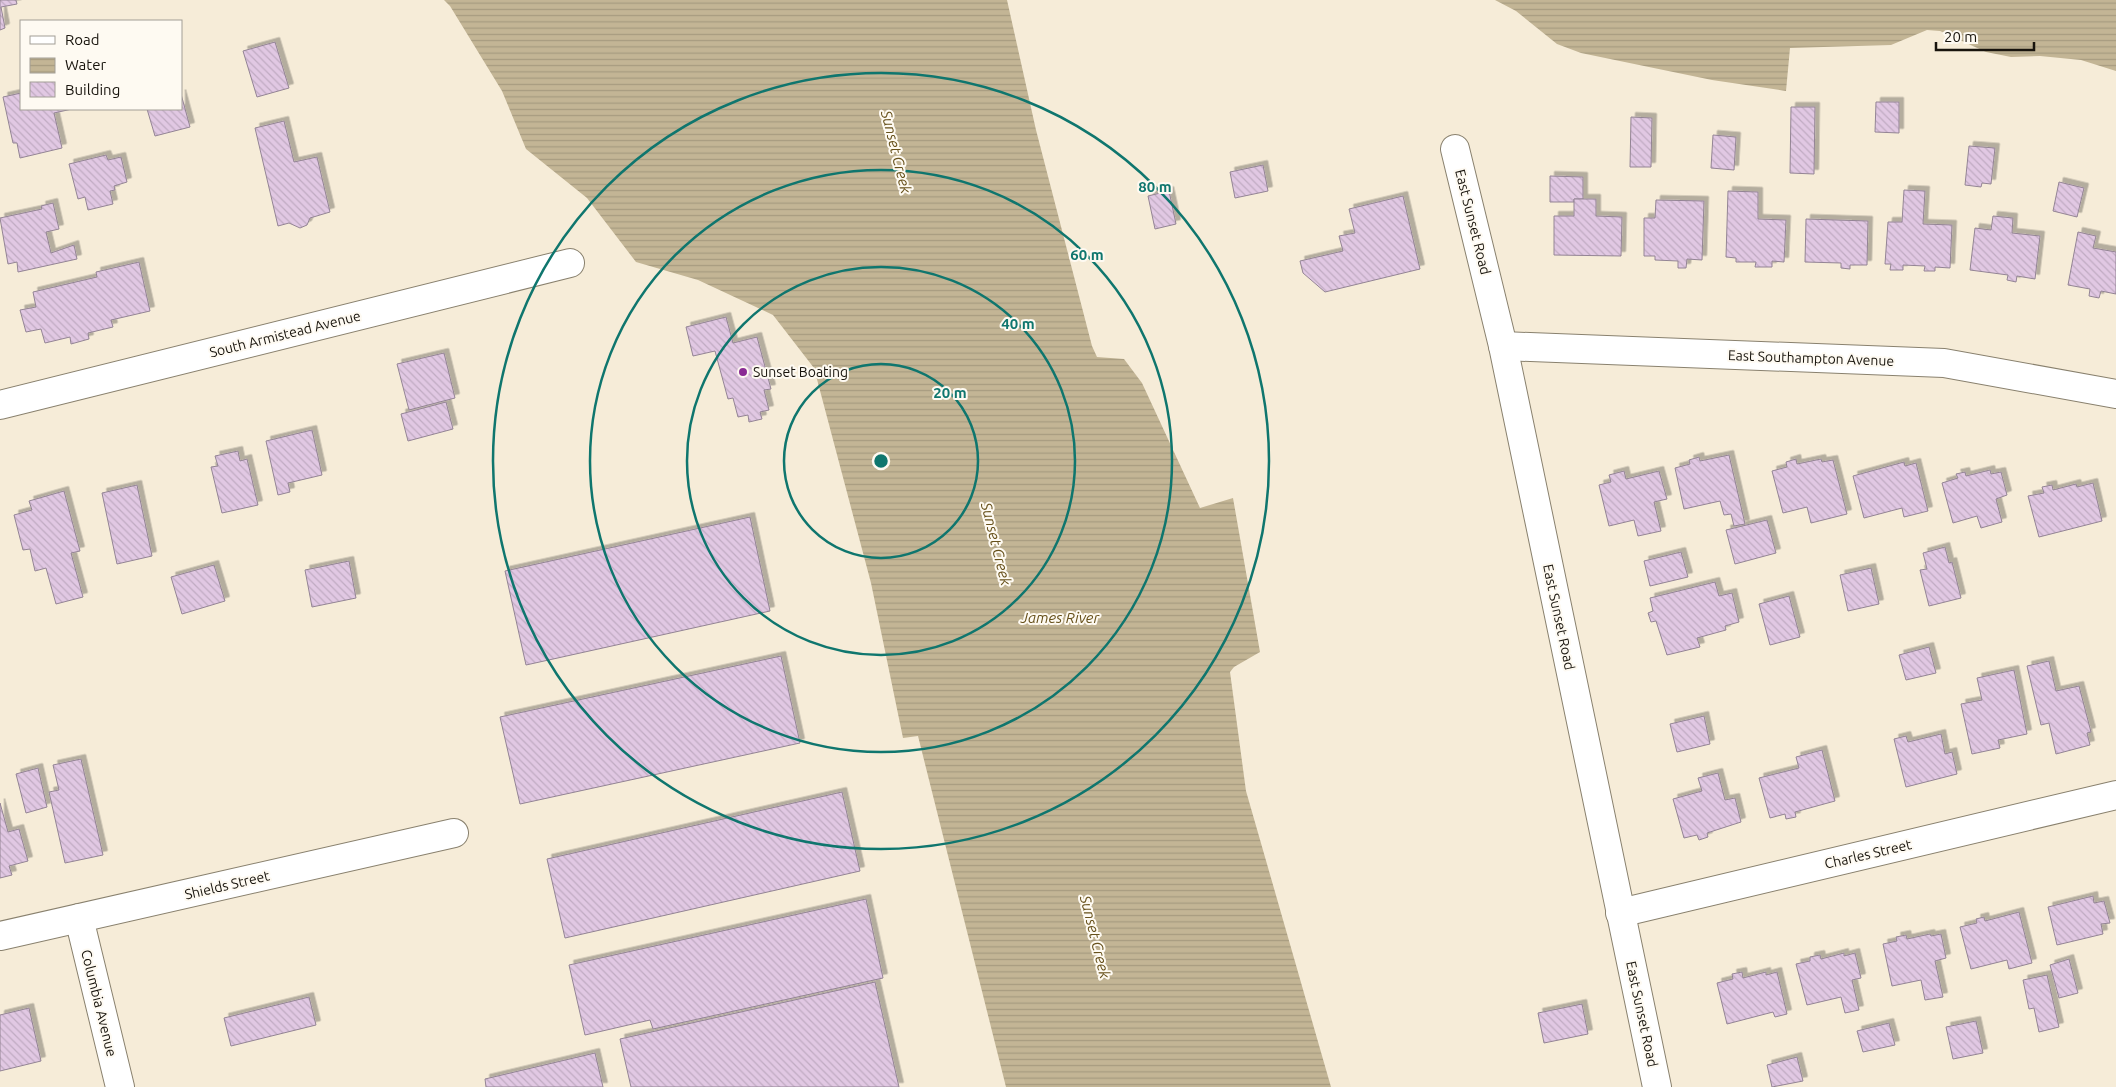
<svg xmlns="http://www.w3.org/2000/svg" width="2116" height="1087" font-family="Ubuntu,sans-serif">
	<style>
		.water { fill: url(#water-rules) }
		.building { fill: url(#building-back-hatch); stroke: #938494; filter: url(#shadow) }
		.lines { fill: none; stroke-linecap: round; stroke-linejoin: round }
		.minor-casing { stroke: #89816e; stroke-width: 30 }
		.minor { stroke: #fff; stroke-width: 28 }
		.ring { fill: none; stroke: #0f766e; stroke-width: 2.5 }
		.poi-dot { fill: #8a2a94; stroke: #fefaf2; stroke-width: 2 }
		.labels { text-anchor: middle; stroke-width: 4; stroke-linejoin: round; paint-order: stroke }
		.street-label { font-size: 14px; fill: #18140d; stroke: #fefaf2 }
		.poi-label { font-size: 14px; fill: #18140d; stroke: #fefaf2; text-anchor: start }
		.water-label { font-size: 15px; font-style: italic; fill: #67511b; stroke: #fefaf2 }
		.centre { fill: #0f766e; stroke: #fefaf2; stroke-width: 2.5 }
		.ring-label { font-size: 15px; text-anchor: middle; font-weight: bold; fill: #0f766e; stroke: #fefaf2; stroke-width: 4; stroke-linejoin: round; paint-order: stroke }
	</style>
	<defs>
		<pattern id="water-rules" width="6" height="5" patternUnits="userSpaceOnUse" patternTransform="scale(1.25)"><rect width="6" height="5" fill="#c3b595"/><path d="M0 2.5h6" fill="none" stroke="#a79b7f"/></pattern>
		<pattern id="building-back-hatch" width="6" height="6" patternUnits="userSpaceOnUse" patternTransform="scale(1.25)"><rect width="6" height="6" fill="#e1c8e3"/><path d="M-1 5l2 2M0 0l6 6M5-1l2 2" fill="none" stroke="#c0abc2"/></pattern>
		<filter id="shadow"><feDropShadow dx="4.5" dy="-4.5" stdDeviation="0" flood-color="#0004"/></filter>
	</defs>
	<rect width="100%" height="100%" fill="#f6ecd8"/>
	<g class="water">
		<path d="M444 0H1007L1036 130 1092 346 1097 357 1124 359 1142 383 1200 508 1233 498 1260 652 1234 667 1230 672 1246 791 1331 1087H1006L918 736 903 738 871 583 814 368 773 315 698 280 636 262 587 198 526 149 502 91 450 6Z"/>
		<path d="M1495 0H2116V71L2081 60 2040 56 2011 57 1986 52 1940 31 1927 30 1891 45 1790 48 1786 91 1712 80 1581 53 1557 44 1516 11Z"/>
	</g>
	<g class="building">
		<path d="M0 0H16L17 4 1 7 5 28 0 30Z"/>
		<path d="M275 42 289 88 257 97 243 51Z"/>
		<path d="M21 93V109H72L54 113 62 148 20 158 17 143H13L3 97Z"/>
		<path d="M181 94 190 127 155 136 147 109H181Z"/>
		<path d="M1876 102H1899V133L1875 132Z"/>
		<path d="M1791 107H1815L1814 174 1790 173Z"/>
		<path d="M1631 117 1652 118 1651 167H1630Z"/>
		<path d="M284 121 294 162 317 157 330 212 310 218 307 225 300 228 289 223 278 226 255 128Z"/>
		<path d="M1713 135 1736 137 1734 170 1711 168Z"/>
		<path d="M1969 146 1995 148 1991 184 1982 183 1981 187 1965 185Z"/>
		<path d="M106 155 108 160 121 157 127 182 114 186 115 190 110 191 113 204 88 210 85 197 78 199 69 164Z"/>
		<path d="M1263 165 1268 191 1235 198 1230 172Z"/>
		<path d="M1550 176 1583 177V199H1574V202H1550Z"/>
		<path d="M2059 182 2084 188 2077 217 2053 211Z"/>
		<path d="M1904 190 1925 191 1923 224 1952 225 1950 268 1935 267V271H1924L1925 266 1903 265V270H1890L1891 264H1885L1888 222H1902Z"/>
		<path d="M1169 191 1176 224 1155 229 1148 196Z"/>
		<path d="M1728 191 1758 192V219L1786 220 1784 262 1772 261V267H1755L1756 262H1736V258L1726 257Z"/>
		<path d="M1403 196 1420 269 1325 292 1303 273 1300 261 1343 251 1339 236 1355 233 1349 209Z"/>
		<path d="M1574 199H1596V216L1622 217 1621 256 1554 255V216H1574Z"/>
		<path d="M1656 200 1704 201 1702 260 1687 259 1686 268H1678V261L1655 260V256H1644V218H1655Z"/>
		<path d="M53 203 59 229 46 232 51 253 74 245 77 259 18 272 17 262 8 264 0 218 42 209 41 206Z"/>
		<path d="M1993 216 2013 218 2012 233 2040 236 2035 279 2017 276 2016 282 2007 280 2008 275 1970 270 1975 228 1991 230Z"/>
		<path d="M1806 219 1868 221 1867 265H1850V269L1841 268V263L1805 262Z"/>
		<path d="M2078 232 2096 236 2093 248 2116 252V294L2101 291 2099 298 2089 296 2090 289 2068 285Z"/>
		<path d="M139 262 150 311 111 320 113 327 88 333 89 339 71 344 70 337 45 343 41 329 26 332 20 310 36 307 33 292 97 277 96 272Z"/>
		<path d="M726 317 733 343 757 337 771 389 764 390 769 410 760 412 762 419 749 422 748 415 738 417 733 398 728 399 715 351 693 356 686 327Z"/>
		<path d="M444 353 455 398 409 410 397 364Z"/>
		<path d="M446 402 453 429 408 441 401 414Z"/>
		<path d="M312 430 322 475 288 483 290 492 278 495 266 441Z"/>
		<path d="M238 451 240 461 247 459 258 505 222 513 211 467 218 466 215 456Z"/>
		<path d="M1729 455 1745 524 1734 526 1731 514 1724 515 1720 501 1684 509 1675 468 1690 464 1689 460 1699 457 1700 461Z"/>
		<path d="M1796 459 1797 464 1821 459 1822 462 1833 460 1847 514 1811 523 1807 507 1783 513 1772 471 1787 467 1786 462Z"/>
		<path d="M1904 462 1905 466 1916 463 1928 511 1904 517 1902 508 1864 518 1853 476Z"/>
		<path d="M1990 470 1991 474 2001 472 2007 495 1996 499 2002 522 1981 528 1977 516 1953 523 1942 483 1958 478 1956 474 1965 472 1966 476Z"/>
		<path d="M1624 471 1626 479 1659 471 1667 499 1654 502 1661 531 1638 536 1634 520 1609 526 1599 485 1611 482 1609 475Z"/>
		<path d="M2093 483 2102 521 2039 537 2028 496 2044 493 2042 487 2052 485 2053 490 2076 484 2077 487Z"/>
		<path d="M137 485 152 556 117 564 102 493Z"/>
		<path d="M64 491 80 551 71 553 83 597 56 604 46 568 35 571 30 549 23 550 14 515 32 510 29 501Z"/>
		<path d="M750 517 770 611 526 665 505 571Z"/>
		<path d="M1767 520 1776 553 1735 564 1726 530Z"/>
		<path d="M1945 547 1949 563 1952 562 1961 598 1929 606 1920 570 1927 569 1923 553Z"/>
		<path d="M1681 552 1688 577 1650 586 1644 561Z"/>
		<path d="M349 561 356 598 312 607 305 570Z"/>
		<path d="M214 565 225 601 182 614 171 577Z"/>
		<path d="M1871 568 1879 604 1848 611 1840 575Z"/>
		<path d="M1715 582 1719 596 1732 593 1739 622 1725 626 1726 630 1697 638 1700 647 1667 655 1656 621 1651 622 1648 613 1653 611 1650 598Z"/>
		<path d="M1789 596 1800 637 1770 645 1759 604Z"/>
		<path d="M1929 647 1936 673 1906 680 1899 655Z"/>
		<path d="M781 656 800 743 520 804 500 717Z"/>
		<path d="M2049 661 2056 691 2079 686 2091 732 2087 733 2090 745 2056 754 2049 723 2041 725 2027 666Z"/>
		<path d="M2014 670 2027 734 1998 740 2000 748 1972 754 1961 704 1982 700 1977 678Z"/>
		<path d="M1704 716 1710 744 1677 752 1670 724Z"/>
		<path d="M1941 734 1945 754 1952 752 1957 774 1906 787 1894 739 1906 736 1908 742Z"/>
		<path d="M1822 750 1835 801 1795 812 1796 817 1786 819 1785 814 1770 818 1759 778 1799 768 1796 757Z"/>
		<path d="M81 759 103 855 65 863 49 792 59 790 53 765Z"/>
		<path d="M38 768 47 807 26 813 16 774Z"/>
		<path d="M1718 773 1725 800 1735 798 1741 822 1707 833 1708 837 1699 840 1697 835 1684 838 1673 799 1702 791 1698 778Z"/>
		<path d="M842 792 860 871 565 938 547 859Z"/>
		<path d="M0 803 8 832 19 829 28 861 9 866 12 875 0 878Z"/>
		<path d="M2093 896 2094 903 2104 901 2110 923 2101 924 2103 934 2057 945 2048 907Z"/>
		<path d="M866 899 883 978 653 1029 650 1020 585 1035 569 965Z"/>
		<path d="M2019 912 2032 963 2009 969 2007 960 1971 969 1960 927 1977 923 1976 919 1984 917 1985 921Z"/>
		<path d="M1930 934 1931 936 1941 934 1946 958 1935 961 1943 997 1925 1000 1921 980 1892 986 1883 944 1897 941 1896 937 1906 935 1907 939Z"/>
		<path d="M1844 953V956L1855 953 1861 978 1852 980 1859 1010 1845 1013 1841 997 1807 1005 1796 964 1810 961V957L1820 955 1821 959Z"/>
		<path d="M2069 959 2078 993 2059 998 2050 965Z"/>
		<path d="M1742 972 1743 978 1766 972V975L1777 972 1787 1014 1775 1017 1773 1012 1727 1024 1717 983 1733 979 1732 974Z"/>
		<path d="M2047 975 2059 1027 2039 1032 2034 1008 2029 1009 2023 980Z"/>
		<path d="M875 982 899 1087H631L620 1039Z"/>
		<path d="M309 997 316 1025 231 1046 224 1018Z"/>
		<path d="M1582 1004 1588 1034 1544 1043 1538 1013Z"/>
		<path d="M29 1008 41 1061 0 1071V1015Z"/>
		<path d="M1976 1021 1983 1053 1953 1059 1946 1027Z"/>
		<path d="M1889 1023 1895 1045 1863 1052 1857 1031Z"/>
		<path d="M595 1053 603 1087H486L485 1079Z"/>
		<path d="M1797 1057 1803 1081 1772 1087 1767 1065Z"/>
	</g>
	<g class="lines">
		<defs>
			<g id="minor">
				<path d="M1455 149 1503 346 1657 1087"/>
				<path d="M1503 346 1944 363 2116 394"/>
				<path d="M0 405 570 263"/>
				<path d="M1620 913 2116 795"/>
				<path d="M79 918 120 1087"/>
				<path d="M0 936 454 833"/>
			</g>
		</defs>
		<use href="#minor" class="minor-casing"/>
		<use href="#minor" class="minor"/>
	</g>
	<g class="ring">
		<circle cx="881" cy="461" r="97"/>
		<circle cx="881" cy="461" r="194"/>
		<circle cx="881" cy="461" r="291"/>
		<circle cx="881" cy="461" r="388"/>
	</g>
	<circle class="poi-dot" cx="743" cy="372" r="5"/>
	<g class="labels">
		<g class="street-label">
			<text transform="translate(1473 222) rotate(76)" y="5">East Sunset Road</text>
			<text transform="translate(285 334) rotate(-14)" y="5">South Armistead Avenue</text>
			<text transform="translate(1811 358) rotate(2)" y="5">East Southampton Avenue</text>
			<text transform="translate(1559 617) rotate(78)" y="5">East Sunset Road</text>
			<text transform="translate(1868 854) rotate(-13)" y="5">Charles Street</text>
			<text transform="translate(227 885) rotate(-13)" y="5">Shields Street</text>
			<text transform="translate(99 1003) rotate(76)" y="5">Columbia Avenue</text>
			<text transform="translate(1642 1014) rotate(78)" y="5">East Sunset Road</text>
		</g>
		<g class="poi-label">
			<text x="753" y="377">Sunset Boating</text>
		</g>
		<g class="water-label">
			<text transform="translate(896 152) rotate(76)" y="5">Sunset Creek</text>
			<text transform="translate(996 544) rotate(76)" y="5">Sunset Creek</text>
			<text x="1060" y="623">James River</text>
			<text transform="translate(1095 937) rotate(76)" y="5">Sunset Creek</text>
		</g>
	</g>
	<circle cx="881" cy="461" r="8" class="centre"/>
	<g class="ring-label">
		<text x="1155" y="192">80 m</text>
		<text x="1087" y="260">60 m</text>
		<text x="1018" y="329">40 m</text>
		<text x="950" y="398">20 m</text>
	</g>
	<rect x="20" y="20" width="162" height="90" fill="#fefaf2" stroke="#a29e96"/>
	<rect x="30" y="36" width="25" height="8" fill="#ffffff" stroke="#a29e96"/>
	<text x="65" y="45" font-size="15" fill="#18140d">Road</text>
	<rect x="30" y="58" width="25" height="15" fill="url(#water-rules)" stroke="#a29e96"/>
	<text x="65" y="70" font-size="15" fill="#18140d">Water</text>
	<rect x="30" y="82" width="25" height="15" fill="url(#building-back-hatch)" stroke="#a29e96"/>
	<text x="65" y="95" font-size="15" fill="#18140d">Building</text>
	<path d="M1936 42v8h98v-8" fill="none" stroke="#18140d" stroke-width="2.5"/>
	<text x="1944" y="42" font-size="15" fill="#18140d" stroke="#fefaf2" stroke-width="4" paint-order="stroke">20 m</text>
</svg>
